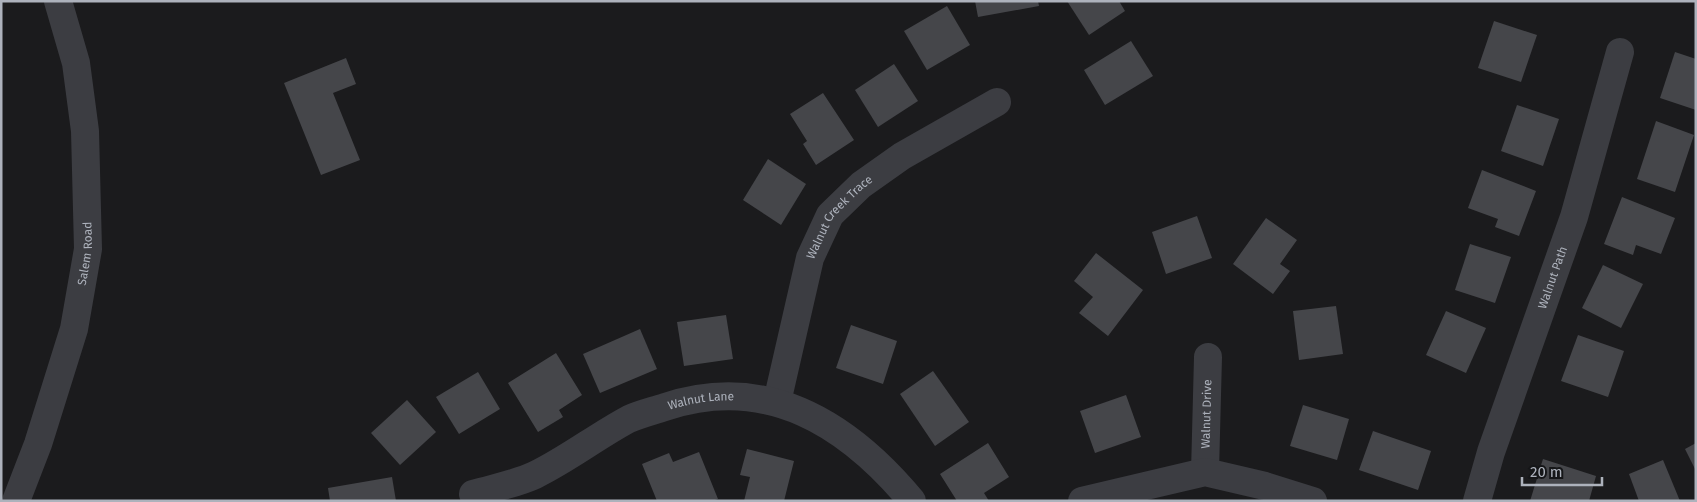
<svg xmlns="http://www.w3.org/2000/svg" width="1697" height="502" font-family="'Fira Sans',sans-serif">
	<style>
		.building { fill: #45464a }
		.lines { fill: none; stroke-linecap: round; stroke-linejoin: round }
		.minor { stroke: #3c3d42; stroke-width: 28 }
		.labels { text-anchor: middle; stroke-width: 5; stroke-linejoin: round; paint-order: stroke }
		.street-label { font-size: 12px; fill: #adb2bc; stroke: #151618 }
	</style>
	<rect width="100%" height="100%" fill="#1b1b1d"/>
	<g class="building">
		<path d="M975 1H1038L1039 6 978 17Z"/>
		<path d="M1067 1H1119L1125 11 1089 35Z"/>
		<path d="M947 6 970 45 927 70 904 31Z"/>
		<path d="M1494 21 1537 35 1521 82 1478 68Z"/>
		<path d="M1131 41 1153 76 1105 105 1084 70Z"/>
		<path d="M1675 52 1696 59V110L1660 98Z"/>
		<path d="M346 58 356 84 333 93 360 160 321 175 284 83Z"/>
		<path d="M894 64 918 101 878 127 855 90Z"/>
		<path d="M823 93 854 140 816 165 803 144 807 141 790 114Z"/>
		<path d="M1517 105 1559 119 1543 166 1501 151Z"/>
		<path d="M1656 121 1694 135 1675 192 1637 179Z"/>
		<path d="M768 159 806 184 781 225 743 200Z"/>
		<path d="M1482 170 1536 191 1519 236 1495 227 1498 219 1468 208Z"/>
		<path d="M1622 197 1675 218 1661 254 1636 245 1633 255 1604 244Z"/>
		<path d="M1197 216 1212 258 1166 274 1152 232Z"/>
		<path d="M1266 218 1297 240 1280 264 1290 271 1273 294 1233 264Z"/>
		<path d="M1470 244 1511 257 1495 303 1455 290Z"/>
		<path d="M1096 253 1143 290 1108 336 1079 313 1093 297 1074 281Z"/>
		<path d="M1603 265 1643 284 1621 328 1582 308Z"/>
		<path d="M1336 306 1343 354 1299 360 1293 311Z"/>
		<path d="M1446 311 1486 328 1466 373 1426 355Z"/>
		<path d="M726 315 733 359 684 366 677 322Z"/>
		<path d="M851 325 897 341 883 384 836 368Z"/>
		<path d="M640 329 657 369 600 393 583 354Z"/>
		<path d="M1578 335 1624 351 1608 397 1561 381Z"/>
		<path d="M556 353 582 395 559 410 563 417 538 432 508 383Z"/>
		<path d="M933 371 969 422 935 446 900 394Z"/>
		<path d="M478 372 500 409 459 434 436 397Z"/>
		<path d="M1126 395 1141 437 1095 453 1080 411Z"/>
		<path d="M407 400 436 432 400 465 371 433Z"/>
		<path d="M1303 405 1349 419 1337 460 1290 446Z"/>
		<path d="M1373 431 1431 451 1418 490 1359 470Z"/>
		<path d="M988 443 1009 477 984 493 989 501H957L940 474Z"/>
		<path d="M1696 443V471L1685 449Z"/>
		<path d="M747 449 794 461 784 501H744L750 477 740 475Z"/>
		<path d="M699 452 718 499 712 501H657L642 464 669 453 673 462Z"/>
		<path d="M1543 459 1596 476 1589 501H1530Z"/>
		<path d="M1663 460 1680 501H1639L1629 474Z"/>
		<path d="M392 477 396 501H330L328 488Z"/>
	</g>
	<g class="lines">
		<g class="minor">
			<path id="s1" d="M777 402 810 258 830 215 861 185 902 156 997 102"/>
			<path id="s2" d="M1205 472 1208 357"/>
			<path id="s3" d="M473 494C493 488 516 484 535 475 568 459 597 436 629 419 640 414 653 411 665 407 768 373 848 424 912 501"/>
			<path id="s4" d="M16 501 38 444 74 329 88 249 85 131 76 63 58 1"/>
			<path d="M1082 501 1205 472 1265 486 1313 501"/>
			<path id="s5" d="M1477 501 1491 452 1574 217 1620 52"/>
		</g>
	</g>
	<g class="labels">
		<g class="street-label">
			<text dy="4" stroke="none"><textPath href="#s1" startOffset="199">Walnut Creek Trace</textPath></text>
			<text dy="4" stroke="none"><textPath href="#s4" startOffset="258">Salem Road</textPath></text>
			<text dy="4" stroke="none"><textPath href="#s5" startOffset="236">Walnut Path</textPath></text>
			<text dy="4" stroke="none"><textPath href="#s3" startOffset="249">Walnut Lane</textPath></text>
			<text dy="4" stroke="none"><textPath href="#s2" startOffset="58">Walnut Drive</textPath></text>
		</g>
	</g>
	<rect width="1697" height="502" fill="none" stroke="#adb2bc" stroke-width="5"/>
	<path d="M1522 477v8h80v-8" fill="none" stroke="#adb2bc" stroke-width="2.5"/>
	<text x="1530" y="477" font-size="15" fill="#adb2bc" stroke="#151618" stroke-width="4" paint-order="stroke">20 m</text>
</svg>
